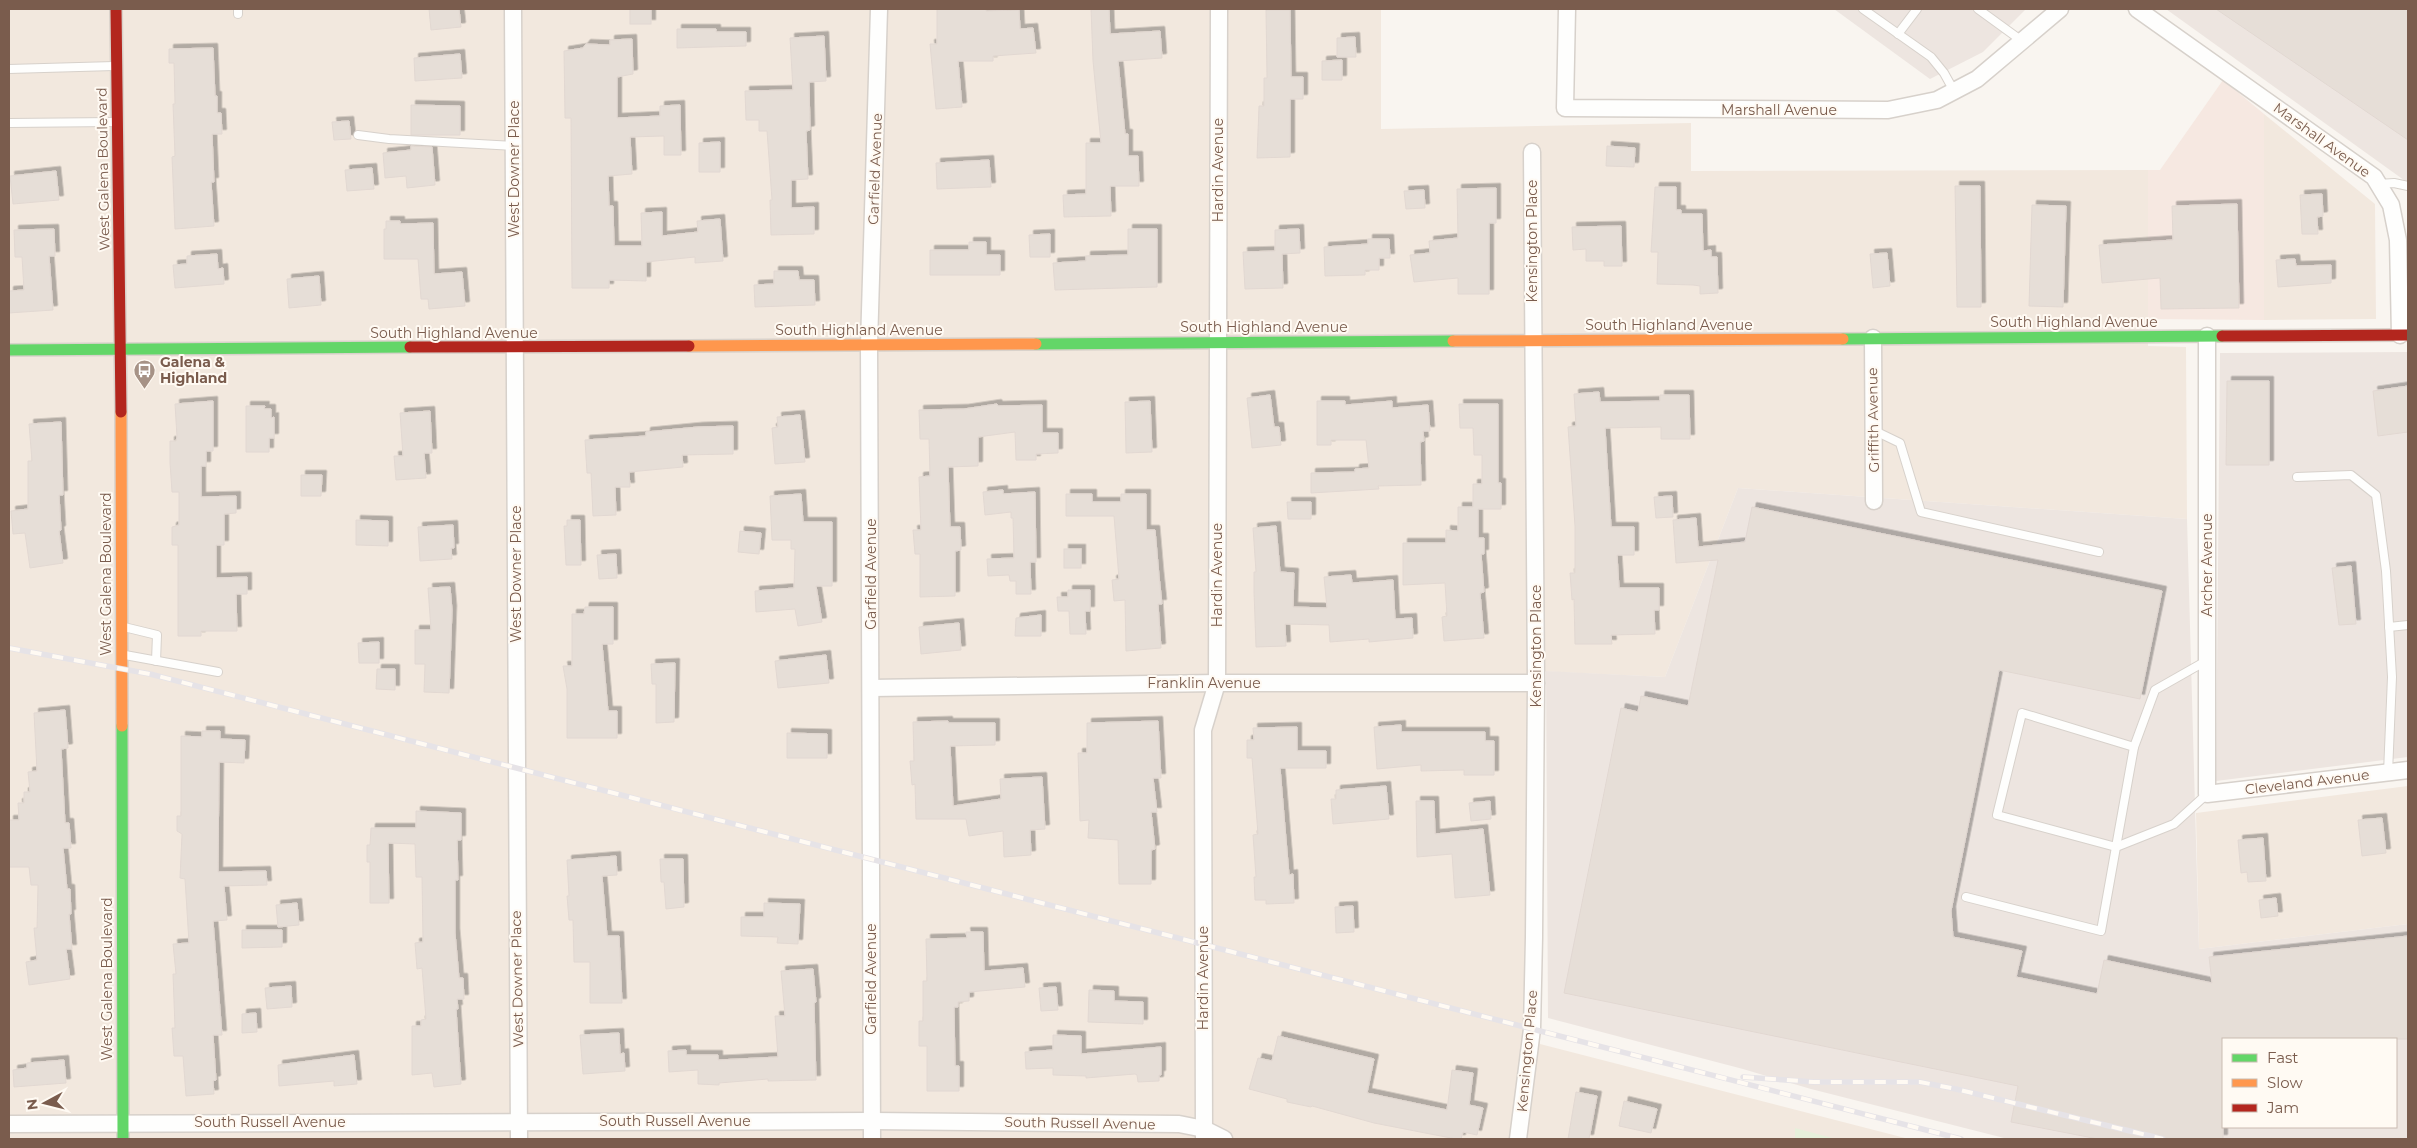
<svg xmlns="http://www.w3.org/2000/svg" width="2417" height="1148" font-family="Montserrat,sans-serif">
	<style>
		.residential { fill: #f2e8de }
		.commercial { fill: #f6e8e1 }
		.industrial { fill: #ede5e0; fill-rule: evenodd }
		.green { fill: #e7f0db }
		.building { fill: #e6ded7; stroke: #e2d8d2; filter: url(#shadow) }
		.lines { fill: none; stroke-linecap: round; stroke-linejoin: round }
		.lane-casing { stroke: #d7d1cb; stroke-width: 10 }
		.street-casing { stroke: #d7d1cb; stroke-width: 19 }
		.fast-casing { stroke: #d9d2cb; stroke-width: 14 }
		.slow-casing { stroke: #d9d2cb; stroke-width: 14 }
		.jam-casing { stroke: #d9d2cb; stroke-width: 14 }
		.lane { stroke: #fefefd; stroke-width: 8 }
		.street { stroke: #fefefd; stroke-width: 16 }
		.fast { stroke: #63d668; stroke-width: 11 }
		.slow { stroke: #ff974d; stroke-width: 11 }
		.jam { stroke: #b3261e; stroke-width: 11 }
		.rail-casing { stroke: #e6e3e7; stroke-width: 5.5 }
		.rail { stroke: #fffaf3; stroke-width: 4; stroke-dasharray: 11; stroke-linecap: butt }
		.labels { text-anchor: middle; stroke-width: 4; stroke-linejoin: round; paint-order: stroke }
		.street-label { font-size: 14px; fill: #7a5c4d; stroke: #fffaf3 }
		.poi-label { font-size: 14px; font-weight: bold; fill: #7a5c4d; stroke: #fffaf3; text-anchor: start }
	</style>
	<defs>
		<filter id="shadow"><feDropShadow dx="4.5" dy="-4.5" stdDeviation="0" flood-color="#0004"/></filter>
	</defs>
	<rect width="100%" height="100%" fill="#f9f5f0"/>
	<g class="residential">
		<path d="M9 9H1381V129L1691 123V171L2148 170V346L2186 347 2187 519 1738 488 1665 677 1536 671 1540 1044 1909 1139H9Z"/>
		<path d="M2264 114 2375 204 2376 319 2264 320Z"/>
		<path d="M2408 786V924L2199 949 2196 813Z"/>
	</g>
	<path class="commercial" d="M2223 80 2264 114V320L2148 319V170H2160Z"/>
	<g class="industrial">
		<path d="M1834 9H2026L1983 52 1930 79Z"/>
		<path d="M2166 9H2408V183Z"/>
		<path d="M2408 352V757L2216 781 2220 353Z"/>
		<path d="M1738 488 2187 519 2199 949 2408 924V1139H2008L1811 1089 1743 1069 1548 1018 1546 671 1665 677ZM2223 1039H2396V1127H2223Z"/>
	</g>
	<path class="green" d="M1795 1128 1836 1139H1795Z"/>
	<g class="building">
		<path d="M429 9H459L461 27 431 30Z"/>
		<rect x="630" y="9" width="21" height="15"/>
		<path d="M937 9H986V11L1019 10 1020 29 1033 28 1036 53 993 56V61H958L962 107 936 109 930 44H937Z"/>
		<path d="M1091 9H1109L1110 34 1160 31 1162 58 1118 61 1125 134H1128V156H1138L1139 186H1110L1111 216 1064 217 1063 195 1086 194V143H1101L1093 61Z"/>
		<path d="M2216 9H2408V140Z"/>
		<path d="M1266 10H1290L1291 77H1303V99H1290V157L1257 158 1259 106H1264V78H1267Z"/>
		<path d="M677 29H716V32H746V46L677 48Z"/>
		<path d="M824 36 826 81 809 82 810 130 806 131 808 179 791 180V208L814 207V234L771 235 770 200H772L767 131H759V120H746L745 91 793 90 790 38Z"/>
		<path d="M1355 37 1356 57H1337V38Z"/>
		<path d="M632 39 633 74 617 77V118L660 116V106L680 105 681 155H664V136L630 137 632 174 608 176 609 206H613L614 246H642L641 213 662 212V236L698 232 697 221 720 219 723 261 695 263V257L646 262V281L609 280V288H572L571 118H565L564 51 583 48 586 44 610 45V40Z"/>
		<path d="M213 48 215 96H217V113H221L222 134H212L214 182H211L214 226 175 229 172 157 175 156 173 104H175L174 63H169V49Z"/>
		<path d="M460 54 462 78 415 81 414 58Z"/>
		<path d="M1342 60V80H1322V61Z"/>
		<path d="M411 105 460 106V135H411Z"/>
		<path d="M349 121 351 139 334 140 332 122Z"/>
		<path d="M720 142V172H699V143Z"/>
		<path d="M411 146 432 147 435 185 407 188 406 176 385 178 383 153 411 150Z"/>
		<path d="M1607 146 1635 148 1634 167 1606 166Z"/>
		<path d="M989 160 991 187 937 189 936 163Z"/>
		<path d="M372 168 374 189 347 191 345 170Z"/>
		<path d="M56 171 59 200 13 204 10 176Z"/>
		<path d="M1955 186H1980L1981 307H1957Z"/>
		<path d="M1655 187H1676V210H1681V214H1702L1703 251 1711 250V257H1717L1718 293 1700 294V286L1693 285 1657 284 1658 252H1651Z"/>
		<path d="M1496 188V223H1489V294H1458V278L1414 282 1410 255 1430 253 1429 241 1458 238 1457 189Z"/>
		<path d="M1424 190 1425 208 1406 209 1404 191Z"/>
		<path d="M2322 194 2323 216 2317 217 2318 234H2302L2300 195Z"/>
		<path d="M2237 204 2239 308 2161 309 2160 278 2102 283 2099 245 2173 240 2172 206Z"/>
		<path d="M2032 205 2066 206 2063 307 2029 306Z"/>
		<path d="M386 221H400V224L433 223 434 274 462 272 465 306 429 309 428 299H421L418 259H384V229H386Z"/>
		<path d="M1621 226 1622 266H1604V261H1586V249L1573 250 1572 227Z"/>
		<path d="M54 229 55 256H49L53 310 9 313V291L24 290 22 257H15L14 230Z"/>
		<path d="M1128 229H1157V287L1055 290 1053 263 1086 261V256L1128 255Z"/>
		<path d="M1299 229 1300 253 1282 254 1283 288 1245 289 1243 252 1275 251V230Z"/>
		<path d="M1050 234V257H1030L1029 235Z"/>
		<path d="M1368 239H1389L1390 258H1379V270H1365V275L1325 276 1324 247 1368 244Z"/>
		<path d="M969 242H986V255H1000V275H930V250H969Z"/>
		<path d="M1887 253 1890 286 1873 288 1870 254Z"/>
		<path d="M217 254 218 269 223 268 224 284 175 288 173 265 187 264V256Z"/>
		<path d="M2295 259 2296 266 2331 265V283L2278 287 2276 260Z"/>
		<path d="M774 271H798L799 280H814L815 305 755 307 754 285 774 284Z"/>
		<path d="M319 276 321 305 289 308 287 279Z"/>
		<path d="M2227 381H2269V465H2226Z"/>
		<path d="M2408 386V432L2378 436 2373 391Z"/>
		<path d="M1599 392 1600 402 1660 401V395H1689L1690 439H1661V427L1605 428 1611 527H1634V555H1617L1619 588H1659V610H1654L1655 634 1611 635 1612 644H1575L1574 599 1572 600 1570 573H1575V526L1568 427 1576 426 1574 394Z"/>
		<path d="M1270 395 1274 427H1279L1281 445 1252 448 1247 398Z"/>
		<path d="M213 401V451H206V466H201V497L236 496V513L224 514V545H216V578L247 577V594H236L237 631H201V636H178V545H172V527L179 525V492H172L170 463V441H176L177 437 175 404Z"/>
		<path d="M1150 401 1152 452 1126 453 1125 402Z"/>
		<path d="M1317 401H1345V405L1392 401V408L1428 405 1430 431H1423L1424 441 1420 442 1421 485 1378 486 1379 489 1311 493V473L1355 472V469L1369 468 1366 440H1331V445H1317Z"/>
		<path d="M997 404 998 406 1042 405V433H1058V453L1036 454V460H1016L1015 432 978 437V466L948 467 950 527H960L961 550 955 551V596L920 597V554H915L913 530H921L919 477 930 476 929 439H920L919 410 964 409Z"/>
		<path d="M1459 404H1498V483H1501V509H1478V538H1484V554H1481L1484 592 1480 593 1484 638 1444 641 1442 617 1447 616 1445 583 1403 585V543H1446V530L1458 531V507H1473V484H1482V455H1474L1473 428H1460Z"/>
		<path d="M246 406H265L264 409H271V418L274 417V438H269V452H246Z"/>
		<path d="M430 411 432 453H424L426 478 396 480 394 456H403L400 413Z"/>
		<path d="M800 415 805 462 775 464 772 428 778 427 777 417Z"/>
		<path d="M61 422 63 495H59L61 530 59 531 63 563 30 568 25 533 13 534 11 511 28 509V461H32L29 424Z"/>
		<path d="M733 426V454L682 455 683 467 629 472 630 487H615L616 515 593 516 591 473H587L585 440 646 436V432L698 427Z"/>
		<path d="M301 475H322L321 496H301Z"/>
		<path d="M1003 490V494L1035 492 1036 562H1030L1031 594H1016V581H1010L1009 575 988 576 987 559 1014 558 1013 518H1011V512L985 515 983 492Z"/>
		<path d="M801 494 803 522H832V586H816L822 622 798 626 795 609 756 612 755 591 794 588 795 549H791V540H772L770 496Z"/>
		<path d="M1066 494H1092V502H1121V494H1146V530H1155L1159 576 1162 604H1158L1161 648 1126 651 1125 600 1114 601 1112 580 1119 579 1114 516H1066Z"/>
		<path d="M1672 496 1673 517 1656 518 1654 497Z"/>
		<path d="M1287 502H1311V519H1288Z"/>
		<path d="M1752 507 2162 591 2140 699 1999 670 1951 911 1953 937 2022 951 2016 977 2097 994 2104 960 2212 983 2209 957 2408 936V1039H2223V1139H2098L2011 1122 2018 1086 1564 993 1621 708 1638 712 1641 696 1688 706 1718 560 1676 563 1673 520 1696 518 1698 547 1745 542Z"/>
		<path d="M356 520 388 521V546L356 545Z"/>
		<path d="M567 520H580L581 565H566L564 526H567Z"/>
		<path d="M453 525 454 548H451L452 559 420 561 418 527Z"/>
		<path d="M1276 526 1280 572 1294 573 1293 607 1327 608 1324 577 1351 575 1352 583 1393 580 1395 619 1412 618 1413 638 1369 642V639L1330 642 1329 625 1285 624 1286 646 1256 647 1254 592V572H1256L1253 528Z"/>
		<path d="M740 531 761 533 759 554 738 552Z"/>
		<rect x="1064" y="549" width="17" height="19"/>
		<path d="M616 554 617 578 599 579 597 555Z"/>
		<path d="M2351 566 2356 624 2339 625 2332 568Z"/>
		<path d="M450 587 452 610 449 693 424 692 425 664H415V630H431L428 588Z"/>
		<path d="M1068 590H1090V611H1085L1086 634H1070L1069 611H1058L1057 597H1068Z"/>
		<path d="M585 607H613V644H602L608 711H617V738H567V689L563 666H572V614H584Z"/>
		<path d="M1041 615V636H1015L1016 618Z"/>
		<path d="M959 623 961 650 921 654 919 627Z"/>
		<path d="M379 642V663H359L358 643Z"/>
		<path d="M826 655 829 683 778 688 775 661Z"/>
		<path d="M675 663 674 722 656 723V684H652L651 664Z"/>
		<path d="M377 669H395V690L376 689Z"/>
		<path d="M65 710 68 748 61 749 65 823H69L71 848H63L67 889H70L71 914H69L72 949H66L70 979 29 985 26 962 37 960 34 928H37L38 885H31L29 867H9V820H19L18 803H24V792H30L28 772 37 771 34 713Z"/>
		<path d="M948 721V723H995V745L950 746 953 806 1001 799 1000 779 1042 777 1045 829 1030 830 1031 855 1004 857 1003 831 969 836 966 819H916L915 784 912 785 910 761H914L913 722Z"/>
		<path d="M1158 721 1161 778H1153L1157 812H1151L1155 849 1151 850V884H1119L1118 840 1088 838 1089 820 1080 821 1078 753H1087V723Z"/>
		<path d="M1401 725V732H1485V741H1494V775H1464V770L1421 771V765L1377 769 1374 727Z"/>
		<path d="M1297 727V751H1326V768H1280L1289 875 1293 874 1294 903 1266 904V900H1255L1254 877H1256L1253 835 1258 834 1252 758H1247V740H1254L1253 728Z"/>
		<path d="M202 731H220V739L245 740 244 763 219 762 218 872 266 871 267 885 224 886 227 920 213 921 222 1035H213L216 1080 213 1081 214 1094 186 1096 183 1056H174L172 1028H175L173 974H176L173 944 189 943 185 879 180 878 182 834 177 831V816H181V736L202 737Z"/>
		<path d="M787 733 827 734V758H787Z"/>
		<path d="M1386 786 1389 819 1333 824 1331 799H1336V790Z"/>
		<path d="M1416 801H1434L1435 834 1483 829 1490 895 1455 898 1452 854 1417 857Z"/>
		<path d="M1490 801 1491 819 1471 821 1469 803Z"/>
		<path d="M416 811 461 813V840H457L458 880H455V933L459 978H463L464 999H457L458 1009H456L461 1084 434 1087 432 1073 412 1075V1026H421V1020L426 1019 422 968 417 969 415 943 423 942 422 877H416L415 844 388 843 389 903H370V862H367V845H370L371 828H416Z"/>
		<path d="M2382 818 2386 853 2362 856 2358 820Z"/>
		<path d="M2263 838 2266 881 2248 882 2247 872 2241 873 2238 840Z"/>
		<path d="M616 856 617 875 602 876 607 936H619L622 1003H590V962H574L573 920H569L567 896H569L567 860Z"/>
		<path d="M660 859H683L684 907 666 909 664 882H661Z"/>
		<path d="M2276 898 2278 916 2261 918 2259 900Z"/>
		<path d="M297 903 299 925 278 927 276 905Z"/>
		<path d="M764 903 800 904 798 944 777 943 778 937 741 936V917H764Z"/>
		<path d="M1353 906 1354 932 1336 933 1335 907Z"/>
		<path d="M242 930H282V947L242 948Z"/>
		<path d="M966 932H983L984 971 1023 968 1025 987 969 992V1001L958 1002V1007H954L955 1066H959V1091H927V1046H919V1021H923V981H927L926 939 967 938Z"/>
		<path d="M813 969 816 1002 814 1003 816 1080 768 1081V1079L719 1083V1085L698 1084V1070L669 1072 668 1051 686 1050V1055H718V1060L778 1057 775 1016H785L781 971Z"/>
		<path d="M291 986 292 1007 267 1009 265 988Z"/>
		<path d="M1056 987 1058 1010 1041 1011 1039 988Z"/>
		<path d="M1089 990 1114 991V1001L1143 1002V1024L1088 1022Z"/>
		<path d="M256 1013 257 1032 242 1033V1014Z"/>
		<path d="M619 1033 620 1054 624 1053 625 1071 583 1074 580 1035Z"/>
		<path d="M1053 1035 1081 1036V1054L1161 1047V1075H1159V1081L1138 1082 1137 1075 1135 1074 1086 1078V1076L1053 1075V1068L1026 1069 1025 1052 1053 1050Z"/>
		<path d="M1278 1036 1374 1059 1367 1093 1447 1110 1452 1070 1473 1073 1469 1105 1483 1108 1477 1135 1463 1132 1461 1139H1456L1374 1123 1312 1106 1311 1107 1287 1102V1099L1249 1089 1258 1058 1272 1061Z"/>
		<path d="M354 1055 357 1084 334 1086V1081L279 1086 278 1065Z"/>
		<path d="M64 1060 66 1083 14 1087 13 1070 27 1068V1063Z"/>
		<path d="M1576 1092 1597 1096 1589 1139H1568Z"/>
		<path d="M1624 1101 1657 1109 1651 1133 1619 1126Z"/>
	</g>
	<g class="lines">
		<defs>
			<g id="lane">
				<path d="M238 9V14"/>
				<path d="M1863 9 1931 57 1944 73 1954 91"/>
				<path d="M1978 9 2022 41"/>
				<path d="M1898 34 1917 9"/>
				<path d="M9 69 114 66"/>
				<path d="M9 123 114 122"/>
				<path d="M358 135 389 139 514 146"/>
				<path d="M2378 184 2394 183 2408 186"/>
				<path d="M1873 430 1900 443 1921 512 2099 552"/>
				<path d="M2297 477 2351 475 2376 495 2386 571 2392 677 2388 773"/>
				<path d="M124 627 157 635 156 661"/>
				<path d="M2389 627 2408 625"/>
				<path d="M125 655 218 672"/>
				<path d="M2022 713 2134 747 2116 847 1997 815Z"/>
				<path d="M2134 747 2155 690 2206 661"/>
				<path d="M1966 897 2101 931 2116 847 2174 824 2207 794"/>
			</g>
			<g id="street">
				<path d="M513 9 519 1139"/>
				<path d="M1567 9 1565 108 1888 110 1937 100 1977 79 2060 9"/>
				<path d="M2137 9 2374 177 2391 205 2398 240 2400 335"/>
				<path d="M2207 336V794L2408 770"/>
				<path d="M1873 338 1874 501"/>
				<path d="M871 688 1217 683H1536"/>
				<path d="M9 1124 872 1121 1179 1124 1204 1129 1224 1139"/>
				<path d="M872 1139 869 345 879 9"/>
				<path d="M1204 1139 1203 730 1217 683 1219 9"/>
				<path d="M1518 1139 1532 1029 1534 937 1536 683 1532 152"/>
			</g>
			<g id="fast">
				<path d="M1843 339 2222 336"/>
				<path d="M1036 344 1453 341"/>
				<path d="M9 350 410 347"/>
				<path d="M122 726 123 1139"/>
			</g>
			<g id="slow">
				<path d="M1453 341 1843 339"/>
				<path d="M689 346 1036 344"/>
				<path d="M121 412 122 726"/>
			</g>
			<g id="jam">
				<path d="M116 9 121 412"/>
				<path d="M2222 336 2408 335"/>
				<path d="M410 347 689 346"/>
			</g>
		</defs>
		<use href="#lane" class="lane-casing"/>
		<use href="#street" class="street-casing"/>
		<use href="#fast" class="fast-casing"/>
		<use href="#slow" class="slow-casing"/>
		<use href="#jam" class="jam-casing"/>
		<use href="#lane" class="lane"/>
		<use href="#street" class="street"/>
		<use href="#fast" class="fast"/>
		<use href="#slow" class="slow"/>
		<use href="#jam" class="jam"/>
		<defs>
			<g id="rail">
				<path d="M9 648 150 674 1961 1139"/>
				<path d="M1743 1077 1814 1082H1920L1956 1089 2163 1139"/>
			</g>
		</defs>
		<use href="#rail" class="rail-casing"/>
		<use href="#rail" class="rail"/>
	</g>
	<defs>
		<symbol id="bus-pin" viewBox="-11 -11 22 30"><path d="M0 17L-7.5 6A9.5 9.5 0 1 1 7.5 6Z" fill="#a69286" stroke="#fffaf3"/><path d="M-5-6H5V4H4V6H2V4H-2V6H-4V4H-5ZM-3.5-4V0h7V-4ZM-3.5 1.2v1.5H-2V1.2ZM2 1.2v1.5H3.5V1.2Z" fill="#fff"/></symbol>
	</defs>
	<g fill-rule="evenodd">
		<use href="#bus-pin" x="132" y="358" width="25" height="34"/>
	</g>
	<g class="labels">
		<g class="street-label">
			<text x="1779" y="115">Marshall Avenue</text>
			<text transform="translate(2322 140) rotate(36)" y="5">Marshall Avenue</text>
			<text transform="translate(103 169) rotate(-91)" y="5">West Galena Boulevard</text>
			<text transform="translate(514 169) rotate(-90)" y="5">West Downer Place</text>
			<text transform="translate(875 169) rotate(-88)" y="5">Garfield Avenue</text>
			<text transform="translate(1218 170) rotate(-90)" y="5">Hardin Avenue</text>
			<text transform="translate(1532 241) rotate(-90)" y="5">Kensington Place</text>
			<text x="2074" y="327">South Highland Avenue</text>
			<text x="1669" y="330">South Highland Avenue</text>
			<text x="1264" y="332">South Highland Avenue</text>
			<text x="859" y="335">South Highland Avenue</text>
			<text x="454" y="338">South Highland Avenue</text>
			<text transform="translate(1873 420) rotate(-91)" y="5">Griffith Avenue</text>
			<text transform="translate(2207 565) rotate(-90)" y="5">Archer Avenue</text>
			<text transform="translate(106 574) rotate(-90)" y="5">West Galena Boulevard</text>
			<text transform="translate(516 574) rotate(-90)" y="5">West Downer Place</text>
			<text transform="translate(871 574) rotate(-90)" y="5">Garfield Avenue</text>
			<text transform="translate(1217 575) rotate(-90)" y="5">Hardin Avenue</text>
			<text transform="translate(1536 646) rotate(-90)" y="5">Kensington Place</text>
			<text x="1204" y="688">Franklin Avenue</text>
			<text transform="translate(2307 782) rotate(-7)" y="5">Cleveland Avenue</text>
			<text transform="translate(1203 978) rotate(-90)" y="5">Hardin Avenue</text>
			<text transform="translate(107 979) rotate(-90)" y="5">West Galena Boulevard</text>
			<text transform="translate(517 979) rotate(-91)" y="5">West Downer Place</text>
			<text transform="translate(871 979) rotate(-90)" y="5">Garfield Avenue</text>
			<text transform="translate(1527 1051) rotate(-85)" y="5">Kensington Place</text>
			<text x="675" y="1126">South Russell Avenue</text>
			<text x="270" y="1127">South Russell Avenue</text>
			<text transform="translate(1080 1123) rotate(1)" y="5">South Russell Avenue</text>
		</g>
		<g class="poi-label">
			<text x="160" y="367">Galena &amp;<tspan x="160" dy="16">Highland</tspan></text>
		</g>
	</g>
	<rect width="2417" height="1148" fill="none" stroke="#7a5c4d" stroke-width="20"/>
	<rect x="2222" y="1038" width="175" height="90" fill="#fffaf3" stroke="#cabbb1"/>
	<rect x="2232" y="1054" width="25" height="8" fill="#63d668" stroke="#cabbb1"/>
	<text x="2267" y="1063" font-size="15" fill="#7a5c4d">Fast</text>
	<rect x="2232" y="1079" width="25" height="8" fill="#ff974d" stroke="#cabbb1"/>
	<text x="2267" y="1088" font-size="15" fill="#7a5c4d">Slow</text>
	<rect x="2232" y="1104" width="25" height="8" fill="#b3261e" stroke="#cabbb1"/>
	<text x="2267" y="1113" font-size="15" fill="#7a5c4d">Jam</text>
	<g transform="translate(45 1103) rotate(263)" stroke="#fffaf3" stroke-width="4" paint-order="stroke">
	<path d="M0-4L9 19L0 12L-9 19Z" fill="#7a5c4d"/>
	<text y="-8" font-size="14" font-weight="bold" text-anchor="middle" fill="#7a5c4d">N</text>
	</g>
</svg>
